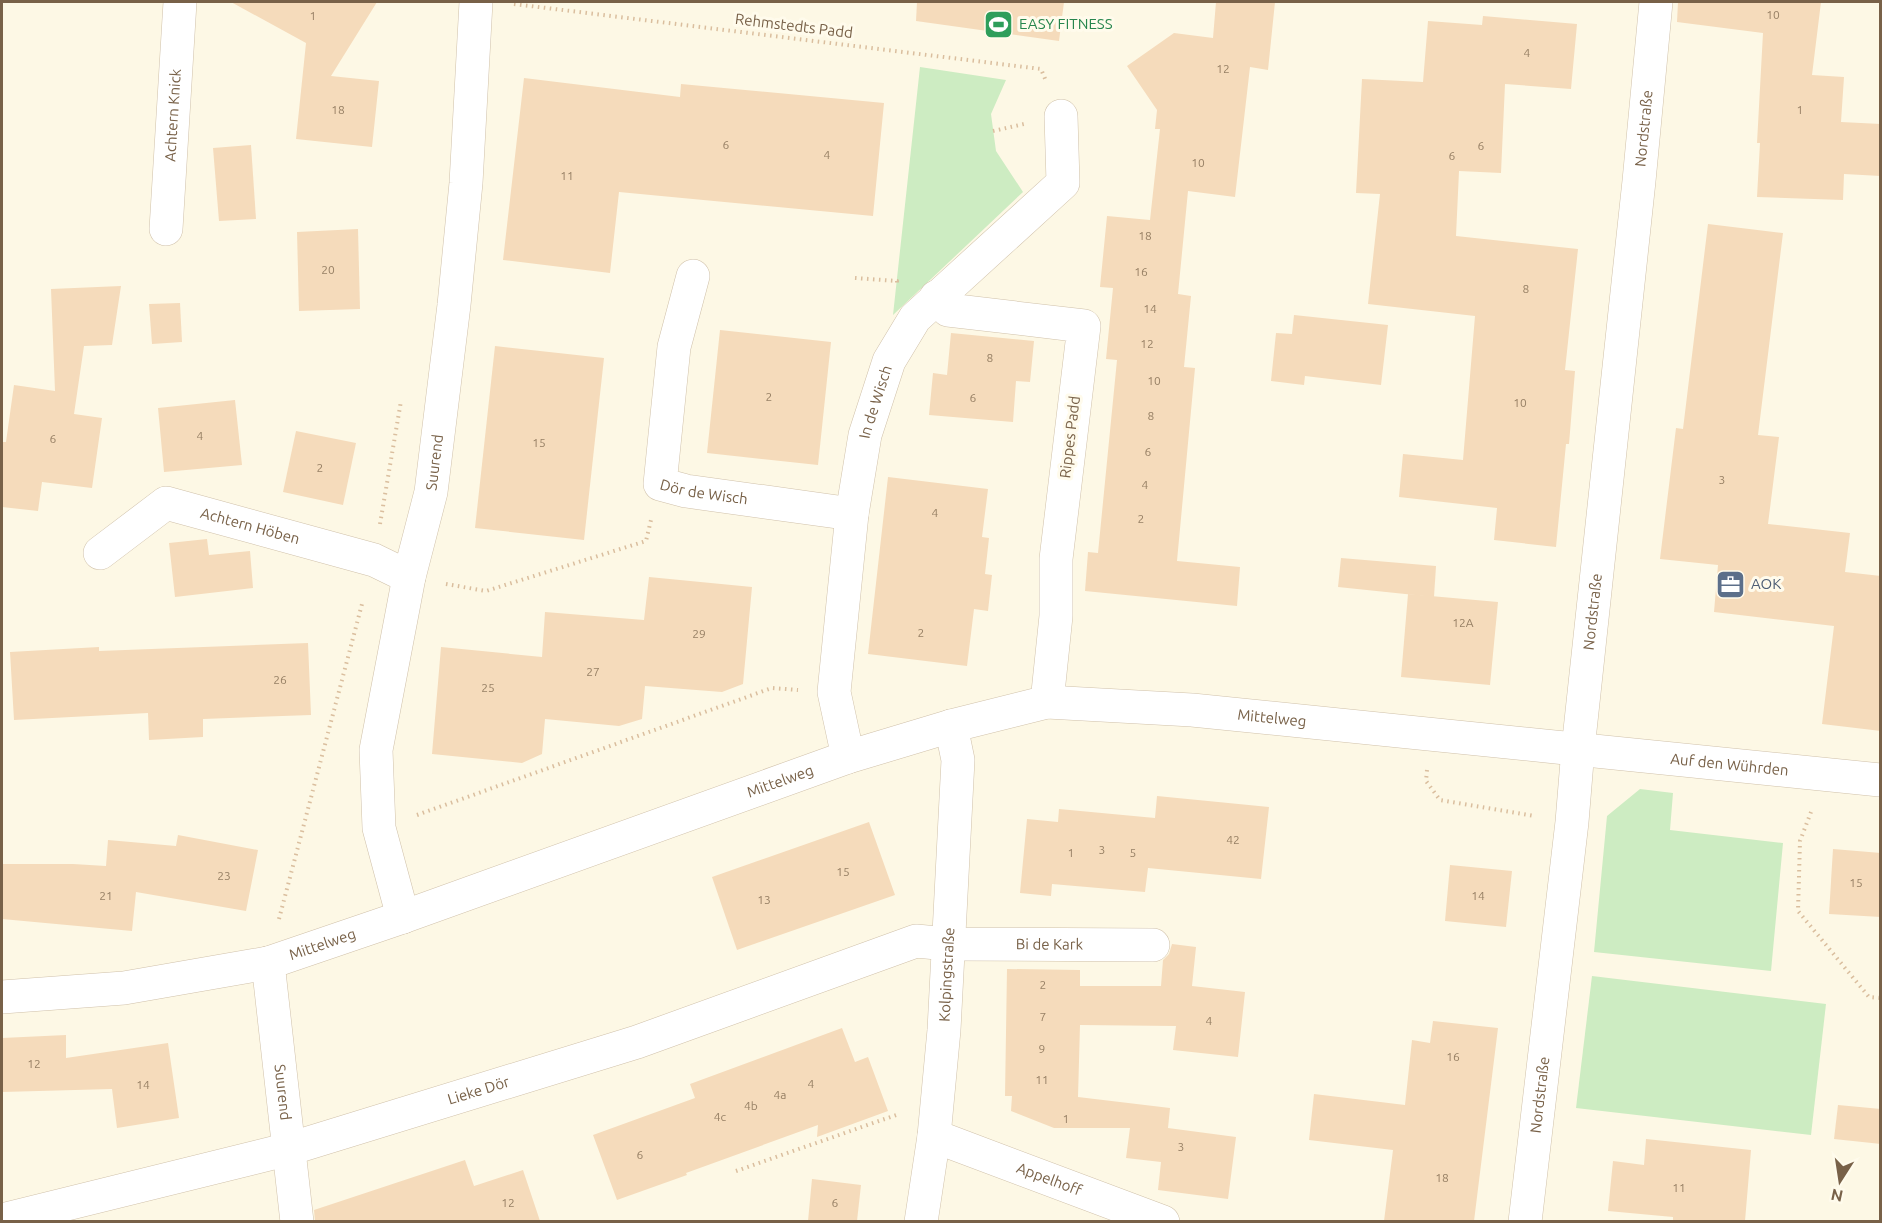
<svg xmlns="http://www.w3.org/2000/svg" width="1882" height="1223" font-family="Ubuntu,sans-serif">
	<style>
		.green { fill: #cdecc2 }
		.building { fill: #f5dbbb }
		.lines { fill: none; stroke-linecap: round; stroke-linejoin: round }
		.minor-casing { stroke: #d0c1aa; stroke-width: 34 }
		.path { stroke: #dabe9e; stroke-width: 4; stroke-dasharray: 1.5 4.5; stroke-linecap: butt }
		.minor { stroke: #fff; stroke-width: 33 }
		.labels { text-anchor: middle; stroke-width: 6; stroke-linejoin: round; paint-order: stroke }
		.number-label { font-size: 12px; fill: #978065 }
		.leisure-label { font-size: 15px; fill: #27864d; stroke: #fffbec; text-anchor: start }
		.street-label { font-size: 15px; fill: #786148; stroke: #fffbec }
		.service-label { font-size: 15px; fill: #4e5e75; stroke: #fffbec; text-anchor: start }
	</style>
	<rect width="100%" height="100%" fill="#fdf8e5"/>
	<g class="green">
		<path d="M920 67 1006 80 991 114 996 151 1023 192 893 315Z"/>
		<path d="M1640 789 1673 793 1670 830 1783 843 1771 971 1594 952 1607 816Z"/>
		<path d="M1592 976 1826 1004 1811 1135 1576 1108Z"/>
	</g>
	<g class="building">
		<path d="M231 2H377L331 76 379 81 372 147 296 139 306 43Z"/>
		<path d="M917 2H1064L1059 41 916 21Z"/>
		<path d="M1216 2H1275L1268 70 1250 67 1235 197 1188 191 1178 294 1191 296 1184 367 1195 368 1177 561 1240 567 1237 606 1085 591 1088 552 1098 553 1117 360 1106 359 1113 288 1100 287 1107 216 1150 220 1160 129H1155L1157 110 1127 66 1174 33 1213 38Z"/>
		<path d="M1678 2H1821L1812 75 1844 77 1841 122 1881 124V176L1844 174 1843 200 1757 197 1760 143H1757L1763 33 1677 22Z"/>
		<path d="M1483 16 1577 24 1571 89 1505 84 1501 173 1459 171 1456 236 1578 249 1565 370 1575 371 1569 444H1566L1556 547 1494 540 1497 508 1399 497 1403 454 1463 460 1475 316 1368 304 1380 194 1356 193 1362 79 1423 82 1428 21 1482 25Z"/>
		<path d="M524 78 680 97 681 84 884 103 873 216 619 192 610 273 503 260Z"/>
		<path d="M251 145 256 219 219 221 213 148Z"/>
		<path d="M1708 224 1783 233 1758 435 1779 437 1768 524 1850 533 1845 572 1881 576V731L1822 724 1834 626 1714 612 1718 565 1660 559 1676 428 1683 429Z"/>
		<path d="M358 229 360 309 299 311 297 232Z"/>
		<path d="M121 286 112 345 84 346 74 414 102 418 92 488 42 482 38 511 2 507V442H6L14 385 55 391 51 289Z"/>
		<path d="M180 303 182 342 152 344 149 304Z"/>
		<path d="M1294 315 1388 325 1381 385 1305 376 1304 385 1271 381 1276 333 1292 334Z"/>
		<path d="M720 330 831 342 818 465 707 453Z"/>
		<path d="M951 333 1034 341 1030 382 1016 381 1013 422 929 415 933 373 947 375Z"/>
		<path d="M495 346 604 358 584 540 475 528Z"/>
		<path d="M235 400 242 465 164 472 158 408Z"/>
		<path d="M296 431 356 443 343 505 283 492Z"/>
		<path d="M888 477 988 489 982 537 989 538 985 574 992 575 988 611 974 609 967 666 868 654Z"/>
		<path d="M207 539 209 555 250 551 253 588 175 597 169 543Z"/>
		<path d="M1341 558 1436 566 1434 597 1338 587Z"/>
		<path d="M649 577 752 587 743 684 722 692 645 686 642 719 619 726 545 719 542 754 522 763 432 754 441 647 542 657 545 612 644 620Z"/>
		<path d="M1408 594 1498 602 1490 685 1401 677Z"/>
		<path d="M308 643 311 715 203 719V737L149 740 148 713 14 720 10 652 99 647V651Z"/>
		<path d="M1157 796 1269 807 1261 879 1148 868 1145 892 1052 884 1051 896 1020 893 1027 819 1058 822 1059 809 1155 818Z"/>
		<path d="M869 822 895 895 737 950 712 877Z"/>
		<path d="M178 835 258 850 246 911 136 892 132 931 2 919V864H73L106 866 108 840 176 846Z"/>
		<path d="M1833 849 1881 853V917L1829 914Z"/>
		<path d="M1450 865 1512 871 1506 927 1445 921Z"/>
		<path d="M1172 944 1196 947 1192 986 1245 992 1238 1057 1173 1050 1176 1026 1080 1025 1078 1097 1170 1108 1168 1128 1236 1137 1228 1199 1158 1190 1161 1162 1126 1158 1130 1128H1054L1011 1111 1012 1096H1005L1007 969 1080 970V986H1161L1163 960 1169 954Z"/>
		<path d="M1433 1021 1498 1028 1474 1221H1384L1393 1150 1309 1140 1314 1094 1405 1105 1412 1040 1430 1043Z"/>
		<path d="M842 1028 855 1062 868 1057 888 1111 817 1137 818 1125 686 1173 687 1175 617 1200 593 1135 695 1098 690 1084Z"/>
		<path d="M66 1035V1058L168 1043 179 1118 117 1128 112 1089 2 1092V1038Z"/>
		<path d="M1838 1105 1881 1109V1144L1834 1139Z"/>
		<path d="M1646 1139 1751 1150 1745 1221H1673V1217L1608 1211 1613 1161 1644 1165Z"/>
		<path d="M465 1160 474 1186 523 1170 540 1221H315L314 1210Z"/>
		<path d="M812 1179 861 1185 857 1221H808Z"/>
	</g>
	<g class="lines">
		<defs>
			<g id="minor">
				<path id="s1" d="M166 229 180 2"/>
				<path id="s2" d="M693 276 674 347 660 484 686 491 852 514"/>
				<path d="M936 297 948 310 1084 326 1056 559V616L1047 702"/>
				<path id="s3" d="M100 553 166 503 374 560 409 577"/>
				<path id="s4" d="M848 757 834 692 852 514 865 435 889 361 915 318 1063 183 1061 116"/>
				<path id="s5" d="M403 917 379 828 376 750 409 577 431 492 454 305 466 183 476 2"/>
				<path id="s6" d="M268 963 297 1222"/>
				<path id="s7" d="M2 997 124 988 268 963 403 917 848 757 951 726 1047 702 1192 710 1880 780"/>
				<path id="s8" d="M934 1136 1163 1222"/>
				<path id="s9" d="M2 1220 289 1149 637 1042 916 941 948 944 1153 945"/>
				<path id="s10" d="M921 1222 934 1136 944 1030 958 760 951 726"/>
				<path id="s11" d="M1525 1222 1572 822 1578 749 1639 181 1656 2"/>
			</g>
		</defs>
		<use href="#minor" class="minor-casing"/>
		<g class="path">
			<path d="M514 4 1041 69 1046 81"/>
			<path d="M993 131 1024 124"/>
			<path d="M855 278 897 281V283"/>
			<path d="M380 524 401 401"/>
			<path d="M446 584 486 591 646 541 651 520"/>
			<path d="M1427 770 1426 781 1440 800 1535 816"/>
			<path d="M1811 812 1800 841 1798 911 1869 997 1880 998"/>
			<path d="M417 815 772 688 798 690"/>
			<path d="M279 919 362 604"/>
			<path d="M736 1171 899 1114"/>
		</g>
		<use href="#minor" class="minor"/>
	</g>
	<defs>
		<symbol id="stadium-square" viewBox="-11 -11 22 22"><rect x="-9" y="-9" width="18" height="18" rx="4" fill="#2e9e5b" stroke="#fffbec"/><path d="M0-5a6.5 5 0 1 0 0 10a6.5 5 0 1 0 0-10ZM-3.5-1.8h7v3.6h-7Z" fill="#fff"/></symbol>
		<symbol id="office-square" viewBox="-11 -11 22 22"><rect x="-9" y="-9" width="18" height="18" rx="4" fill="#5c6f8a" stroke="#fffbec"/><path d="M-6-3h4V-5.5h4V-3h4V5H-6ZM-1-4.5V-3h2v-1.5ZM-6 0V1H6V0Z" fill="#fff"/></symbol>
	</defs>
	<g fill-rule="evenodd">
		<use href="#stadium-square" x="982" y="8" width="33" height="33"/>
		<use href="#office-square" x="1714" y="568" width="33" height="33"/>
	</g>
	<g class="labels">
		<g class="number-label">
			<text x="1773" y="19">10</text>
			<text x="313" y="20">1</text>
			<text x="1527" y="57">4</text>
			<text x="1223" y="73">12</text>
			<text x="338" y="114">18</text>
			<text x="1800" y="114">1</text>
			<text x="726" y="149">6</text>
			<text x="1481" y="150">6</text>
			<text x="827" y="159">4</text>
			<text x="1452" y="160">6</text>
			<text x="1198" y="167">10</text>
			<text x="567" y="180">11</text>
			<text x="1145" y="240">18</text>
			<text x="328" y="274">20</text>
			<text x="1141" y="276">16</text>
			<text x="1526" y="293">8</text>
			<text x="1150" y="313">14</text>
			<text x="1147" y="348">12</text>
			<text x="990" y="362">8</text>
			<text x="1154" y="385">10</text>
			<text x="769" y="401">2</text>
			<text x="973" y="402">6</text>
			<text x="1520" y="407">10</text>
			<text x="1151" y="420">8</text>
			<text x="200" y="440">4</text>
			<text x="53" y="443">6</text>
			<text x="539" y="447">15</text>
			<text x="1148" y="456">6</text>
			<text x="320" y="472">2</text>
			<text x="1722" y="484">3</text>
			<text x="1145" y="489">4</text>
			<text x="935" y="517">4</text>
			<text x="1141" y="523">2</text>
			<text x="1463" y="627">12A</text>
			<text x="921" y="637">2</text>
			<text x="699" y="638">29</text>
			<text x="593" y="676">27</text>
			<text x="280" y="684">26</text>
			<text x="488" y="692">25</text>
			<text x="1233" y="844">42</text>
			<text x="1102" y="854">3</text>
			<text x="1071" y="857">1</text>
			<text x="1133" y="857">5</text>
			<text x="843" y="876">15</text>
			<text x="224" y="880">23</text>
			<text x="1856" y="887">15</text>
			<text x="106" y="900">21</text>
			<text x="1478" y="900">14</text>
			<text x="764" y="904">13</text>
			<text x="1043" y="989">2</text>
			<text x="1043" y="1021">7</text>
			<text x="1209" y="1025">4</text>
			<text x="1042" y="1053">9</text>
			<text x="1453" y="1061">16</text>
			<text x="34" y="1068">12</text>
			<text x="1042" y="1084">11</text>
			<text x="811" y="1088">4</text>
			<text x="143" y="1089">14</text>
			<text x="780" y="1099">4a</text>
			<text x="751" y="1110">4b</text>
			<text x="720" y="1121">4c</text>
			<text x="1066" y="1123">1</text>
			<text x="1181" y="1151">3</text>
			<text x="640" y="1159">6</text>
			<text x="1442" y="1182">18</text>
			<text x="1679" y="1192">11</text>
			<text x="508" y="1207">12</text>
			<text x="835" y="1207">6</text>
		</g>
		<g class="leisure-label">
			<text x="1019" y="29">EASY FITNESS</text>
		</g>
		<g class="street-label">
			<text transform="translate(794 26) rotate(7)" y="5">Rehmstedts Padd</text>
			<text dy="5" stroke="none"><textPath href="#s1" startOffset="114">Achtern Knick</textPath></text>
			<text dy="5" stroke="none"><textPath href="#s11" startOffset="1100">Nordstraße</textPath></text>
			<text dy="5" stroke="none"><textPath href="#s4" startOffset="360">In de Wisch</textPath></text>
			<text transform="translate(1070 437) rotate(-83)" y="5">Rippes Padd</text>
			<text dy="5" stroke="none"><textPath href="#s5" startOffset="464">Suurend</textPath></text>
			<text dy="5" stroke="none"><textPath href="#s2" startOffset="256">Dör de Wisch</textPath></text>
			<text dy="5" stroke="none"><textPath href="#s3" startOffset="170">Achtern Höben</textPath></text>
			<text dy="5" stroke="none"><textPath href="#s11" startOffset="614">Nordstraße</textPath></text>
			<text dy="5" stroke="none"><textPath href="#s7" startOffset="1316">Mittelweg</textPath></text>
			<text dy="5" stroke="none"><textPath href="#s7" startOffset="1776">Auf den Wührden</textPath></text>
			<text dy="5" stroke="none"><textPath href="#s7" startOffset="812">Mittelweg</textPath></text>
			<text dy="5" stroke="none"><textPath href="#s9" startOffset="1090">Bi de Kark</textPath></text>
			<text dy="5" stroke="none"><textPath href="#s7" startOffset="326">Mittelweg</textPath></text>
			<text dy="5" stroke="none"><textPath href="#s10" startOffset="249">Kolpingstraße</textPath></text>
			<text dy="5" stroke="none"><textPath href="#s9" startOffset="494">Lieke Dör</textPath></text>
			<text dy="5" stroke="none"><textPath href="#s6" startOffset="130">Suurend</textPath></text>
			<text dy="5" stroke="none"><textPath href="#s11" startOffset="128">Nordstraße</textPath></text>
			<text dy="5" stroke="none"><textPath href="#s8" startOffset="123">Appelhoff</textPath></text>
		</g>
		<g class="service-label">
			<text x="1751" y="589">AOK</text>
		</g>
	</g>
	<rect width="1882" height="1223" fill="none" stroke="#786148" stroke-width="6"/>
	<g transform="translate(1840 1181) rotate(192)" stroke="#fffbec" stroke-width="4.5" paint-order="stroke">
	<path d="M0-4.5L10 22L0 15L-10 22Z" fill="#786148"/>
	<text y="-9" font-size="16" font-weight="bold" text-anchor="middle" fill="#786148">N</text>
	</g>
</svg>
